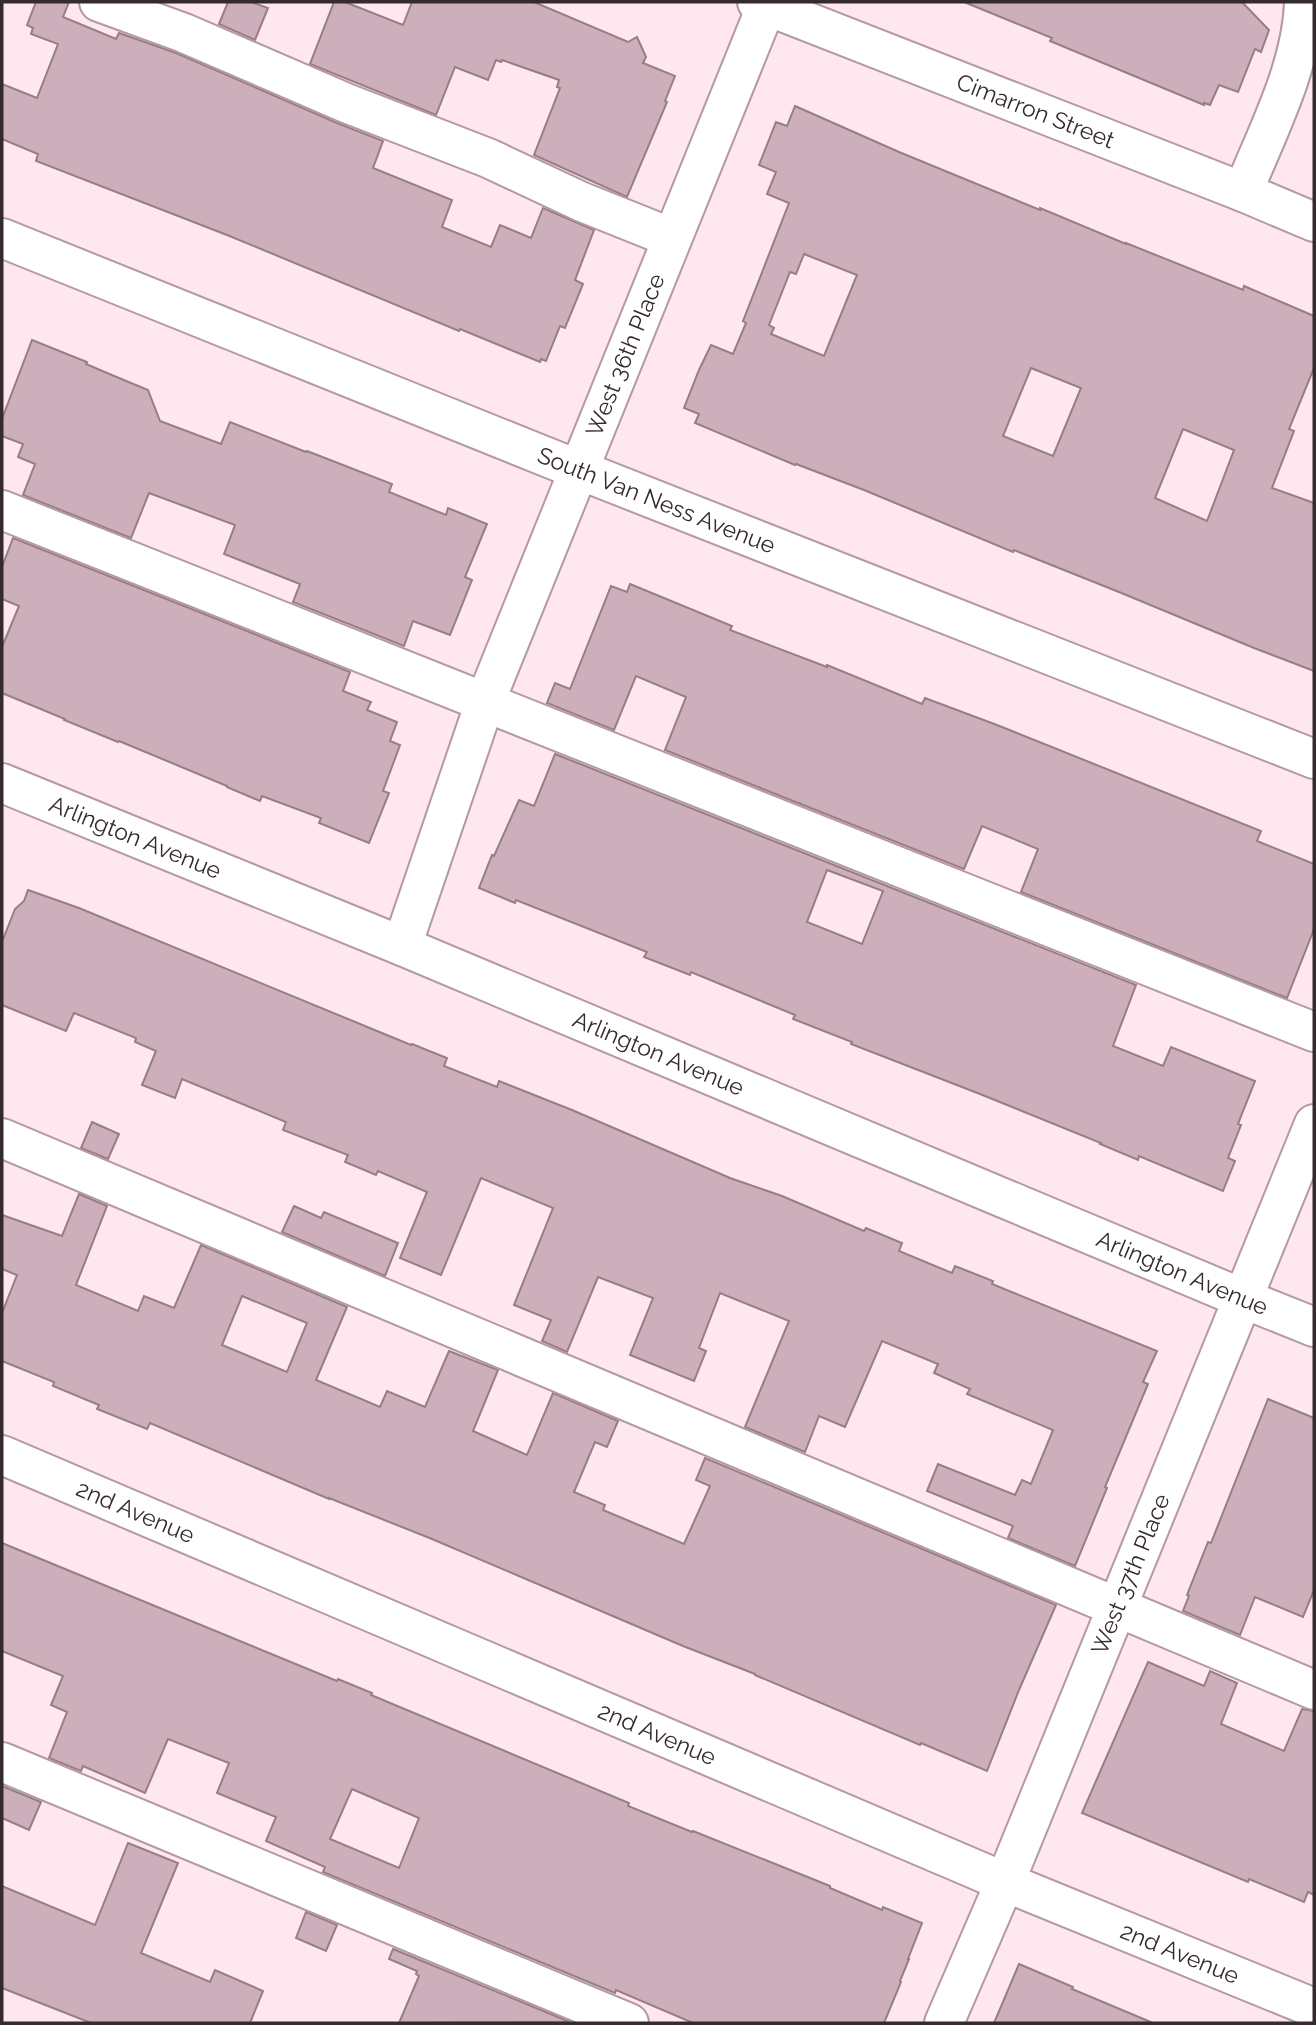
<svg xmlns="http://www.w3.org/2000/svg" width="1316" height="2025" font-family="Raleway,sans-serif">
	<style>
		.building { fill: #ccafba; stroke: #977d87; stroke-width: 2; fill-rule: evenodd }
		.lines { fill: none; stroke-linecap: round; stroke-linejoin: round }
		.minor-casing { stroke: #b498a3; stroke-width: 42 }
		.major-casing { stroke: #b498a3; stroke-width: 42 }
		.minor { stroke: #fff; stroke-width: 38 }
		.major { stroke: #fff; stroke-width: 38 }
		.labels { text-anchor: middle; stroke-width: 6; stroke-linejoin: round; paint-order: stroke }
		.street-label { font-size: 23px; fill: #352a2e; stroke: #fff }
	</style>
	<rect width="100%" height="100%" fill="#ffe7f0"/>
	<g class="building">
		<path d="M36 2H69L63 17 116 39 119 33 176 53 337 123 383 141 373 168 452 200 442 227 491 247 500 225 531 238 543 208 594 230 575 280 583 284 565 328 560 326 546 361 541 359 540 362 460 329 459 331 227 235 36 161 38 154 2 139V84L37 98 58 44 31 34 33 28 27 25Z"/>
		<path d="M228 2H251L268 8 255 40 219 24Z"/>
		<path d="M334 2H345L403 25 412 2H534L628 42 637 37 646 57 643 63 675 76 665 101 667 102 627 197 534 155 560 88 557 87 559 80 502 60 501 62 496 60 488 80 455 67 436 115 310 64Z"/>
		<path d="M964 2H1242L1269 30 1261 52 1255 49 1238 92 1219 85 1210 105 1204 103V105L1050 41 1052 38Z"/>
		<path d="M795 106 899 152 1040 210V208L1126 244V243L1243 290 1244 286 1314 316V368L1289 429 1294 431 1272 488 1314 503V671L1254 648 1119 592 1014 550 1013 552 864 490 796 464 795 465 695 423 699 414 684 408 699 370 711 345 733 354 746 323 743 321 789 203 767 194 776 172 759 165 776 122 787 126ZM804 254 857 275 824 356 771 334 774 328 769 325 790 272 796 274ZM1031 368 1081 388 1053 456 1003 436ZM1183 429 1234 450 1207 521 1155 498Z"/>
		<path d="M32 340 87 362 86 364 107 373 148 390 160 421 221 444 230 422 306 452 307 451 392 484 389 492 446 515 448 508 487 524 465 577 472 580 450 635 413 621 404 646 293 602 300 584 224 554 235 525 149 493 131 538 23 495 35 464 18 457 23 444 2 436V419Z"/>
		<path d="M13 538 350 672 343 691 371 702 367 710 397 722 390 741 400 745 383 791 389 793 369 843 319 823 321 818 262 796 260 801 227 787V786L119 741 118 742 64 720 65 719 2 693V647L19 606 2 599V567Z"/>
		<path d="M630 584 732 626 730 630 827 667V665L922 704 925 698 997 725 1261 831 1257 841 1314 864V929L1287 998 1021 892 1038 849 982 826 964 869 665 750 686 697 636 676 614 730 547 703 555 683 570 689 611 586 627 592Z"/>
		<path d="M555 754 1136 985 1113 1046 1163 1066 1171 1047 1255 1081 1238 1124 1241 1125 1228 1158 1235 1161 1223 1191 1139 1156 1138 1160 1100 1144 1101 1143 980 1094 851 1044 852 1042 793 1019 795 1015 691 972 690 975 644 957 647 952 516 900 515 903 479 888 492 855 494 856 519 800 534 806ZM827 870 883 891 862 944 807 922Z"/>
		<path d="M28 890 79 908 411 1045 412 1044 447 1058 444 1066 497 1087 499 1081 572 1110 730 1178 782 1196 864 1231 866 1228 902 1243 899 1251 952 1273 955 1266 993 1281 992 1284 1157 1351 1143 1382 1148 1384 1105 1487 1107 1488 1075 1566 1008 1538 1013 1526 927 1491 938 1464 1015 1495 1022 1480 1031 1484 1053 1430 967 1394 970 1389 934 1373 938 1364 882 1341 845 1427 819 1416 805 1452 745 1427 789 1321 720 1293 699 1348 706 1351 694 1381 630 1355 653 1298 598 1277 567 1352 542 1341 551 1320 514 1305 553 1208 481 1178 441 1275 400 1258 427 1192 378 1171 376 1175 345 1162 348 1155 283 1130 286 1122 182 1079 175 1098 142 1085 156 1051 135 1042 136 1038 74 1013 66 1031 2 1005V942L15 909 24 901Z"/>
		<path d="M92 1122 119 1134 108 1159 81 1148Z"/>
		<path d="M79 1194 107 1206 76 1285 138 1311 144 1296 174 1308 201 1245 347 1307 316 1380 380 1407 387 1391 425 1407 449 1351 498 1370 473 1431 527 1455 553 1393 618 1421 607 1447 595 1442 574 1492 605 1505 603 1510 684 1544 710 1486 696 1480 705 1458 1056 1605 1019 1690 987 1771 921 1743 920 1745 755 1675V1674L683 1646 432 1539 329 1498V1499L150 1423 147 1429 97 1409 99 1405 53 1386 54 1382 2 1361V1313L17 1275 2 1269V1215L62 1236ZM242 1296 307 1323 287 1372 222 1345Z"/>
		<path d="M294 1206 321 1218 324 1212 398 1243 385 1276 282 1232Z"/>
		<path d="M1268 1399 1314 1418V1590L1303 1617 1255 1597 1240 1635 1183 1611 1189 1596 1187 1595 1208 1542 1211 1543Z"/>
		<path d="M2 1543 337 1681 338 1679 372 1693 371 1695 629 1803 628 1806 692 1832 693 1831 830 1886V1888L882 1910 883 1907 922 1923 908 1959H909L900 1981 901 1982 884 2023H693L616 1990 615 1993 323 1872 325 1867 266 1841 276 1817 217 1793 229 1763 168 1739 145 1793 83 1766 81 1771 49 1758 67 1712 51 1705 63 1676 2 1651ZM352 1789 419 1818 399 1868 330 1839Z"/>
		<path d="M1148 1662 1204 1686 1210 1671 1237 1683 1221 1724 1284 1751 1302 1709 1314 1711V1895L1308 1892 1304 1902 1249 1879 1248 1882 1082 1813Z"/>
		<path d="M2 1786 41 1802 29 1830 2 1818Z"/>
		<path d="M128 1843 178 1863 141 1953 210 1982 215 1970 263 1991 250 2023H91L2 1988V1886L95 1925Z"/>
		<path d="M306 1912 337 1925 326 1951 296 1938Z"/>
		<path d="M393 1949 570 2022 399 2023 419 1976 416 1974 417 1971 389 1959Z"/>
		<path d="M1019 1964 1073 1987 1072 1989 1153 2023H994Z"/>
	</g>
	<g class="lines">
		<defs>
			<g id="minor">
				<path d="M99 2 184 33 346 103 488 158 582 202 672 238"/>
				<path id="s1" d="M757 2 1243 192 1314 222"/>
				<path d="M1243 192C1267 132 1302 67 1304 2"/>
				<path id="s2" d="M2 238 554 460 1314 759"/>
				<path d="M2 510 1314 1032"/>
				<path id="s3" d="M402 946 485 702 768 2"/>
				<path d="M2 1138 1314 1690"/>
				<path id="s4" d="M2 1455 1005 1882 1314 2008"/>
				<path d="M2 1762 629 2023"/>
				<path id="s5" d="M944 2023 1005 1882 1314 1124"/>
			</g>
			<g id="major">
				<path id="s6" d="M2 783 402 946 1244 1299 1314 1327"/>
			</g>
		</defs>
		<use href="#minor" class="minor-casing"/>
		<use href="#major" class="major-casing"/>
		<use href="#minor" class="minor"/>
		<use href="#major" class="major"/>
	</g>
	<g class="labels">
		<g class="street-label">
			<text dy="8" stroke="none"><textPath href="#s1" startOffset="299">Cimarron Street</textPath></text>
			<text dy="8" stroke="none"><textPath href="#s3" startOffset="632">West 36th Place</textPath></text>
			<text dy="8" stroke="none"><textPath href="#s2" startOffset="705">South Van Ness Avenue</textPath></text>
			<text dy="8" stroke="none"><textPath href="#s6" startOffset="144">Arlington Avenue</textPath></text>
			<text dy="8" stroke="none"><textPath href="#s6" startOffset="710">Arlington Avenue</textPath></text>
			<text dy="8" stroke="none"><textPath href="#s6" startOffset="1278">Arlington Avenue</textPath></text>
			<text dy="8" stroke="none"><textPath href="#s4" startOffset="145">2nd Avenue</textPath></text>
			<text dy="8" stroke="none"><textPath href="#s5" startOffset="486">West 37th Place</textPath></text>
			<text dy="8" stroke="none"><textPath href="#s4" startOffset="712">2nd Avenue</textPath></text>
			<text dy="8" stroke="none"><textPath href="#s4" startOffset="1279">2nd Avenue</textPath></text>
		</g>
	</g>
	<rect width="1316" height="2025" fill="none" stroke="#352a2e" stroke-width="7"/>
</svg>
